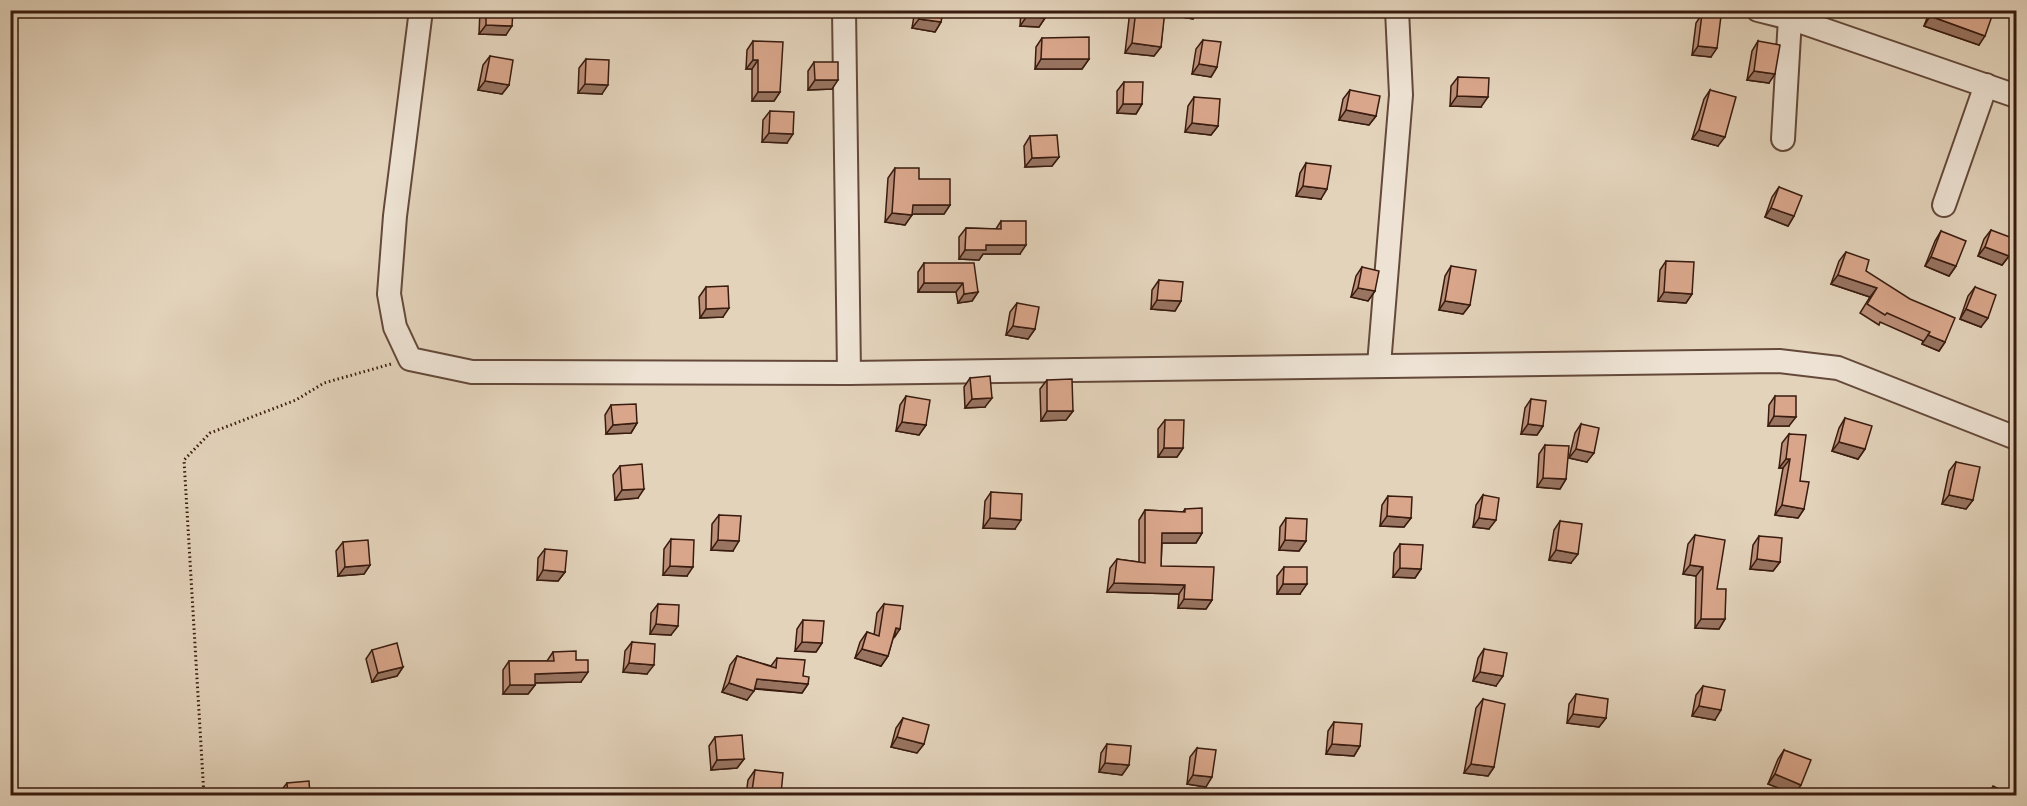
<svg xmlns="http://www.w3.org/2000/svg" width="2027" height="806" font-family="'IM FELL Great Primer',serif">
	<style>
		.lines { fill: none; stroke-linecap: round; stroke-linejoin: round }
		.minor-casing { stroke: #64493a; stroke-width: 26 }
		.path { stroke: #391b0f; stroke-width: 3; stroke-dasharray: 1.5 3; stroke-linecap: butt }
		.minor { stroke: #ede2d3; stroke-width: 22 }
		.wall { fill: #bb8f78; stroke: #391b0f; stroke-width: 1.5 }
		.shaded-wall { fill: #987461; stroke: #391b0f; stroke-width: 1.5 }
		.building { fill: #d9a68b; stroke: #391b0f; stroke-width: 1.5 }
	</style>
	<rect width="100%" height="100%" fill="#e3d3bb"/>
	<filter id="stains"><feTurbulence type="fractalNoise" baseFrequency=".00333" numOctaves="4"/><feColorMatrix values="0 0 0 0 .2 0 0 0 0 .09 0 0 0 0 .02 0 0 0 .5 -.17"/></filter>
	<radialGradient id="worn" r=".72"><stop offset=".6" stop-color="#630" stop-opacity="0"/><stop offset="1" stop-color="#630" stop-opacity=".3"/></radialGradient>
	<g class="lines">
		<defs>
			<g id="minor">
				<path d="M421 10 395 216 389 294 395 327 410 359 472 372 849 373 1779 361 1838 368 2016 438"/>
				<path d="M844 10 849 373"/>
				<path d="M1758 10 1790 18 2016 96"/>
				<path d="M1783 139 1790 18"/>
				<path d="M1944 205 1986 85"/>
				<path d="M1379 365 1401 95 1397 10"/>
			</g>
		</defs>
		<use href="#minor" class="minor-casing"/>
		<path class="path" d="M204 796 184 460 210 433 296 400 324 383 391 364"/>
		<use href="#minor" class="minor"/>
	</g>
	<g class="wall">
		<path d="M480 10H513L506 35 479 34Z"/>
		<path d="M915 10H943L941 22 935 32 912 28Z"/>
		<path d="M1021 10H1046L1045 18 1039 27 1020 26Z"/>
		<path d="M1128 10H1199L1193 19 1164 14 1161 47 1154 56 1125 53 1129 19Z"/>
		<path d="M1930 10H1978L1979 45 1924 26Z"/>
		<path d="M1702 14 1711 57 1692 55 1696 23Z"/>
		<path d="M1042 38 1089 59 1082 69H1035L1036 47Z"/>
		<path d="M1203 40 1217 67 1211 77 1192 74 1196 49Z"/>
		<path d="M753 41 780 92 774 101H752V69H746L747 50Z"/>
		<path d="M1758 41 1769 83 1747 80 1752 51Z"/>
		<path d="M490 56 509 85 502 94 478 90 483 65Z"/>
		<path d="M586 59 602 94 578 93 579 68Z"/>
		<path d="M814 62 832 89 808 90V71Z"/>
		<path d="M1458 77 1481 107 1450 106 1451 86Z"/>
		<path d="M1124 82 1142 104 1136 114 1117 113V91Z"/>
		<path d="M1350 90 1376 116 1369 125 1339 120 1343 99Z"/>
		<path d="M1710 90 1718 146 1692 139 1704 99Z"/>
		<path d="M1194 97 1218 126 1211 135 1185 132 1188 106Z"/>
		<path d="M770 111 787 143 762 142 763 120Z"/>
		<path d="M1030 136 1059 157 1052 166 1025 167 1024 146Z"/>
		<path d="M1306 163 1321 199 1296 196 1300 173Z"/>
		<path d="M895 168 919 179 950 205 944 214H912L905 225 885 222 888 178Z"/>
		<path d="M1779 187 1794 216 1788 226 1765 217 1772 197Z"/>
		<path d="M1001 221 1020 254H983L979 260 959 259V237L966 228 996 229Z"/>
		<path d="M1991 230 2009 256 2002 265 1978 256 1984 239Z"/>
		<path d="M1941 231 1956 266 1949 276 1925 266 1935 241Z"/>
		<path d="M1846 252 1866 271 1945 342 1939 351 1922 344 1923 341 1880 322 1879 325 1860 313 1870 297 1831 284 1839 261Z"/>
		<path d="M1666 261 1692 294 1686 303 1658 301 1660 270Z"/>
		<path d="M924 263 978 292 972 301 958 303 956 292H918V272Z"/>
		<path d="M1451 266 1470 305 1463 314 1439 310 1445 276Z"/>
		<path d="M1362 267 1375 291 1368 301 1351 297 1356 276Z"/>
		<path d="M1159 280 1181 301 1175 311 1151 309 1152 290Z"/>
		<path d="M706 287 723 317 700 318 699 297Z"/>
		<path d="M1975 287 1981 327 1960 319 1968 296Z"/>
		<path d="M1017 303 1035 329 1028 339 1006 335 1010 312Z"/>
		<path d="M970 378 985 407 965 408 964 387Z"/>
		<path d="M1047 380 1073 411 1066 420 1041 421 1040 389Z"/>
		<path d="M906 396 926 425 919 435 896 431 900 405Z"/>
		<path d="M1775 396 1789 426H1768L1769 405Z"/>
		<path d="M1531 399 1543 426 1537 435 1521 434 1525 408Z"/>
		<path d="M611 405 637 423 631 433 606 434 605 415Z"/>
		<path d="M1845 418 1865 449 1858 459 1832 451 1839 428Z"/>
		<path d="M1165 420 1183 448 1177 457H1158V429Z"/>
		<path d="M1581 424 1587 462 1569 458 1575 433Z"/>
		<path d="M1789 434 1800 481 1804 509 1798 518 1775 515 1783 468H1779L1782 443Z"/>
		<path d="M1545 445 1566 479 1560 489 1537 487 1539 454Z"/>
		<path d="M1956 462 1973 500 1966 509 1942 504 1949 471Z"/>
		<path d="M620 466 638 498 615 500 613 475Z"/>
		<path d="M991 492 1015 529 983 528 985 501Z"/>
		<path d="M1483 495 1489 529 1473 527 1476 505Z"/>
		<path d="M1388 496 1411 518 1404 527 1380 526 1382 505Z"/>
		<path d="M1185 509 1202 533 1196 543H1162L1161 566 1212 600 1206 609 1178 608 1179 594 1107 592 1110 568 1117 559 1139 562V520L1145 510 1183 512Z"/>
		<path d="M719 515 733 551 711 550 712 524Z"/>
		<path d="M1286 518 1306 541 1299 551 1279 550 1280 527Z"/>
		<path d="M1560 521 1571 563 1549 560 1554 530Z"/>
		<path d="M1695 535 1717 589 1725 619 1719 629 1695 628 1696 576 1683 574 1688 544Z"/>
		<path d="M1759 536 1780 562 1773 571 1750 569 1753 545Z"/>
		<path d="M671 539 687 576 663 575 664 549Z"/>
		<path d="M343 542 370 565 364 574 338 576 336 551Z"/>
		<path d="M1400 544 1421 569 1415 578 1393 577 1394 553Z"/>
		<path d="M545 549 565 572 558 581 537 580 538 558Z"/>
		<path d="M1284 567 1300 594H1277V576Z"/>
		<path d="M658 604 671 635 650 634 651 613Z"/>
		<path d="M884 604 893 638 888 656 881 666 855 658 860 642 867 632 874 635 877 613Z"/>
		<path d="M803 620 822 643 816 652 795 651 797 629Z"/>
		<path d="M632 642 647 674 623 672 625 651Z"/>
		<path d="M1484 649 1496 686 1473 681 1478 658Z"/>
		<path d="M372 650 403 667 397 676 372 682 366 659Z"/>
		<path d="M553 652 576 660 581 682 535 683V685L528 694H503V670L509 661H547Z"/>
		<path d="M737 656 771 666 777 658 803 676 808 684 802 693 754 689 747 700 722 692 730 665Z"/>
		<path d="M1703 686 1715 720 1692 716 1696 695Z"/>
		<path d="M1576 694 1606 718 1599 727 1567 723 1569 704Z"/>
		<path d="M1483 699 1494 767 1488 776 1464 773 1476 708Z"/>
		<path d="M903 718 924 744 917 753 891 747 896 728Z"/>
		<path d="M1334 722 1360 746 1354 756 1326 754 1328 731Z"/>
		<path d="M715 737 744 759 737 768 711 770 709 746Z"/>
		<path d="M1107 744 1129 765 1122 775 1099 772 1101 753Z"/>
		<path d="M1197 748 1206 787 1187 784 1190 757Z"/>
		<path d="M1784 750 1795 794 1768 784 1778 759Z"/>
		<path d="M755 770 780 795H746L748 780Z"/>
		<path d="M287 783 310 795H280V792Z"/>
	</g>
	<g class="shaded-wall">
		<path d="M1161 10H1199L1193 19 1159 13Z"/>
		<path d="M1451 10H1477L1476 12H1451Z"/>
		<path d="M1027 16 1045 18 1039 27 1020 26Z"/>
		<path d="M1930 16 1985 36 1979 45 1924 26Z"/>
		<path d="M919 19 941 22 935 32 912 28Z"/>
		<path d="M486 25 512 26 506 35 479 34Z"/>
		<path d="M1132 43 1161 47 1154 56 1125 53Z"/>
		<path d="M1698 46 1717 48 1711 57 1692 55Z"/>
		<path d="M1041 59H1089L1082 69H1035Z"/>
		<path d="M753 60H758L752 69H746Z"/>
		<path d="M1199 64 1217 67 1211 77 1192 74Z"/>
		<path d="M1754 71 1775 74 1769 83 1747 80Z"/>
		<path d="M815 80H838L832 89 808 90Z"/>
		<path d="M485 81 509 85 502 94 478 90Z"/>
		<path d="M585 84 608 85 602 94 578 93Z"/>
		<path d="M758 92H780L774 101H752Z"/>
		<path d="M1457 96 1488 97 1481 107 1450 106Z"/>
		<path d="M1123 104H1142L1136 114 1117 113Z"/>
		<path d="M1346 110 1376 116 1369 125 1339 120Z"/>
		<path d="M1192 123 1218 126 1211 135 1185 132Z"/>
		<path d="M1699 130 1725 137 1718 146 1692 139Z"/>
		<path d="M769 133 793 134 787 143 762 142Z"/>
		<path d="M1059 157 1052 166 1025 167 1032 158Z"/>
		<path d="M1303 186 1327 189 1321 199 1296 196Z"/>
		<path d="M913 205H950L944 214H907Z"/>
		<path d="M1771 208 1794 216 1788 226 1765 217Z"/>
		<path d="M892 213 912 215 905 225 885 222Z"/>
		<path d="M986 245H1026L1020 254H983L979 260 959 259 965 250Z"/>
		<path d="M1985 247 2009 256 2002 265 1978 256Z"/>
		<path d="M1931 257 1956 266 1949 276 1925 266Z"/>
		<path d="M1838 275 1877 288 1870 297 1831 284Z"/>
		<path d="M924 283H963L956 292H918Z"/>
		<path d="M1358 288 1375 291 1368 301 1351 297Z"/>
		<path d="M978 292 972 301 958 303 964 294Z"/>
		<path d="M1664 292 1692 294 1686 303 1658 301Z"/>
		<path d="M1157 300 1181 301 1175 311 1151 309Z"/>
		<path d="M1445 301 1470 305 1463 314 1439 310Z"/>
		<path d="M729 308 723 317 700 318 706 309Z"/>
		<path d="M1966 309 1988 318 1981 327 1960 319Z"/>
		<path d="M1013 326 1035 329 1028 339 1006 335Z"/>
		<path d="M1928 335 1945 342 1939 351 1922 344Z"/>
		<path d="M992 398 985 407 965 408 972 399Z"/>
		<path d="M1047 411H1073L1066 420 1041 421Z"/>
		<path d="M1774 416 1796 417 1789 426H1768Z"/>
		<path d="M902 422 926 425 919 435 896 431Z"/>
		<path d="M637 423 631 433 606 434 613 425Z"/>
		<path d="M1528 424 1543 426 1537 435 1521 434Z"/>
		<path d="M1839 442 1865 449 1858 459 1832 451Z"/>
		<path d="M1164 448H1183L1177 457H1158Z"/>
		<path d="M1576 449 1594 453 1587 462 1569 458Z"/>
		<path d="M1786 459H1790L1783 468H1779Z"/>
		<path d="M1543 478 1566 479 1560 489 1537 487Z"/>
		<path d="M644 489 638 498 615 500 622 490Z"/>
		<path d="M1949 495 1973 500 1966 509 1942 504Z"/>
		<path d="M1782 505 1804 509 1798 518 1775 515Z"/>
		<path d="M1387 516 1411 518 1404 527 1380 526Z"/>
		<path d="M990 518 1021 520 1015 529 983 528Z"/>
		<path d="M1479 518 1496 520 1489 529 1473 527Z"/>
		<path d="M1162 533H1202L1196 543H1156Z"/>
		<path d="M718 540 739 541 733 551 711 550Z"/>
		<path d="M1285 540 1306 541 1299 551 1279 550Z"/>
		<path d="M1556 550 1578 554 1571 563 1549 560Z"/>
		<path d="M1757 559 1780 562 1773 571 1750 569Z"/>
		<path d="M370 565 364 574 338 576 345 567Z"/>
		<path d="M1690 565 1703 567 1696 576 1683 574Z"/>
		<path d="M670 566 693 567 687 576 663 575Z"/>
		<path d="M1400 568 1421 569 1415 578 1393 577Z"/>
		<path d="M543 570 565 572 558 581 537 580Z"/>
		<path d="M1114 583 1185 585 1179 594 1107 592Z"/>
		<path d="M1283 584H1307L1300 594H1277Z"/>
		<path d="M1184 599 1212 600 1206 609 1178 608Z"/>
		<path d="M1701 619H1725L1719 629 1695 628Z"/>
		<path d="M656 624 678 626 671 635 650 634Z"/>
		<path d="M896 628 900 629 894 638Z"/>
		<path d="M802 642 822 643 816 652 795 651Z"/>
		<path d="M862 649 888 656 881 666 855 658Z"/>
		<path d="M629 663 654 665 647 674 623 672Z"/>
		<path d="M403 667 397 676 372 682 378 673Z"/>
		<path d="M588 672 581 682 528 683 535 674Z"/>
		<path d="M1480 672 1503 676 1496 686 1473 681Z"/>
		<path d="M757 679 808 684 802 693 751 688Z"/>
		<path d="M729 683 754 691 747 700 722 692Z"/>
		<path d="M510 685H535L528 694H503Z"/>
		<path d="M1699 706 1721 710 1715 720 1692 716Z"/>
		<path d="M1573 714 1606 718 1599 727 1567 723Z"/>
		<path d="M897 737 924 744 917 753 891 747Z"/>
		<path d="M1332 744 1360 746 1354 756 1326 754Z"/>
		<path d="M744 759 737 768 711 770 717 760Z"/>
		<path d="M1105 763 1129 765 1122 775 1099 772Z"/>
		<path d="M1471 764 1494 767 1488 776 1464 773Z"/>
		<path d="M1775 774 1801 785 1795 794 1768 784Z"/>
		<path d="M1193 775 1212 777 1206 787 1187 784Z"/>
		<path d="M752 791 781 794 780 795H749Z"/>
	</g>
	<g class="building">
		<path d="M486 10H513L512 26 486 25Z"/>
		<path d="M920 10H943L941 22 919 19Z"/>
		<path d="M1027 10H1046L1045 18 1027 16Z"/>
		<path d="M1136 10H1165L1161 47 1132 43Z"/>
		<path d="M1933 10H1978L1992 16 1985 36 1930 16Z"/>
		<path d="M1702 14 1721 16 1717 48 1698 46Z"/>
		<path d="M1089 37V59H1041L1042 38Z"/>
		<path d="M1203 40 1221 42 1217 67 1199 64Z"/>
		<path d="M753 41 783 42 780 92H758V60H753Z"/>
		<path d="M1758 41 1780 45 1775 74 1754 71Z"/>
		<path d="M490 56 513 60 509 85 485 81Z"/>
		<path d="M586 59 609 60 608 85 585 84Z"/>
		<path d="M814 62H838V80H815Z"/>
		<path d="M1458 77 1489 78 1488 97 1457 96Z"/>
		<path d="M1124 82H1143L1142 104H1123Z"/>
		<path d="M1350 90 1380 96 1376 116 1346 110Z"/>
		<path d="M1710 90 1736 97 1725 137 1699 130Z"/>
		<path d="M1194 97 1220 99 1218 126 1192 123Z"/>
		<path d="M770 111 794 112 793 134 769 133Z"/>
		<path d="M1057 135 1059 157 1032 158 1030 136Z"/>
		<path d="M1306 163 1331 166 1327 189 1303 186Z"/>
		<path d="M895 168H919V179H950V205H913L912 215 892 213Z"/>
		<path d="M1779 187 1802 196 1794 216 1771 208Z"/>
		<path d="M1001 221H1026V245H986V250H965L966 228 1001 229Z"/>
		<path d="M1991 230 2015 239 2009 256 1985 247Z"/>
		<path d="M1941 231 1966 241 1956 266 1931 257Z"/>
		<path d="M1846 252 1869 260 1866 271 1910 299 1955 318 1945 342 1928 335 1930 332 1887 313 1885 315 1867 304 1877 288 1838 275Z"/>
		<path d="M1666 261 1694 262 1692 294 1664 292Z"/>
		<path d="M924 263H974L978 292 964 294 963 283H924Z"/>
		<path d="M1451 266 1476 270 1470 305 1445 301Z"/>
		<path d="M1362 267 1379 271 1375 291 1358 288Z"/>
		<path d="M1159 280 1183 282 1181 301 1157 300Z"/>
		<path d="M728 286 729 308 706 309V287Z"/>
		<path d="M1975 287 1996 295 1988 318 1966 309Z"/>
		<path d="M1017 303 1039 307 1035 329 1013 326Z"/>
		<path d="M990 376 992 398 972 399 970 378Z"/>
		<path d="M1072 379 1073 411H1047V380Z"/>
		<path d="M906 396 930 400 926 425 902 422Z"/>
		<path d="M1775 396H1796V417L1774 416Z"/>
		<path d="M1531 399 1546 401 1543 426 1528 424Z"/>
		<path d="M636 404 637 423 613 425 611 405Z"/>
		<path d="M1845 418 1872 426 1865 449 1839 442Z"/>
		<path d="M1165 420H1184L1183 448H1164Z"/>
		<path d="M1581 424 1599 428 1594 453 1576 449Z"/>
		<path d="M1789 434 1806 435 1800 481 1809 482 1804 509 1782 505 1790 459H1786Z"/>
		<path d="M1545 445 1569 446 1566 479 1543 478Z"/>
		<path d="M1956 462 1980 467 1973 500 1949 495Z"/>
		<path d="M642 464 644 489 622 490 620 466Z"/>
		<path d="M991 492 1022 494 1021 520 990 518Z"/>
		<path d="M1483 495 1499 498 1496 520 1479 518Z"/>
		<path d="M1388 496 1412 497 1411 518 1387 516Z"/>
		<path d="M1202 508V533H1162L1161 566 1214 567 1212 600 1184 599 1185 585 1114 583 1117 559 1145 563V510L1185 512V509Z"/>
		<path d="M719 515 741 516 739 541 718 540Z"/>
		<path d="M1286 518 1307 519 1306 541 1285 540Z"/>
		<path d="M1560 521 1582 524 1578 554 1556 550Z"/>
		<path d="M1695 535 1725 540 1717 589H1726L1725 619H1701L1703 567 1690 565Z"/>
		<path d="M1759 536 1782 538 1780 562 1757 559Z"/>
		<path d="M671 539 694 540 693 567 670 566Z"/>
		<path d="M368 540 370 565 345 567 343 542Z"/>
		<path d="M1400 544 1423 545 1421 569 1400 568Z"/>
		<path d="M545 549 567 551 565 572 543 570Z"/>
		<path d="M1284 567H1307V584H1283Z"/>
		<path d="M658 604 679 605 678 626 656 624Z"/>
		<path d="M884 604 903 606 900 629 896 628 888 656 862 649 867 632 879 636Z"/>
		<path d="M803 620 824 621 822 643 802 642Z"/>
		<path d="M632 642 655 644 654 665 629 663Z"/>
		<path d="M397 643 403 667 378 673 372 650Z"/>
		<path d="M1484 649 1507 653 1503 676 1480 672Z"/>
		<path d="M576 651V660H588V672L535 674V685H510L509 661H554L553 652Z"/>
		<path d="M737 656 776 668 777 658 805 660 803 676 809 677 808 684 757 679 754 691 729 683Z"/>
		<path d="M1703 686 1725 690 1721 710 1699 706Z"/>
		<path d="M1576 694 1608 699 1606 718 1573 714Z"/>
		<path d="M1483 699 1505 704 1494 767 1471 764Z"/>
		<path d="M903 718 929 725 924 744 897 737Z"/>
		<path d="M1334 722 1362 724 1360 746 1332 744Z"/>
		<path d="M742 735 744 759 717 760 715 737Z"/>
		<path d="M1107 744 1131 746 1129 765 1105 763Z"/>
		<path d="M1197 748 1216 750 1212 777 1193 775Z"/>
		<path d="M1784 750 1811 760 1801 785 1775 774Z"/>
		<path d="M755 770 783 773 781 794 752 791Z"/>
		<path d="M309 781 310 795H288L287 783Z"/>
		<path d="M1993 786 2010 795H1988Z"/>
	</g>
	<rect width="2027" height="806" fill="none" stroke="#e3d3bb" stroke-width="36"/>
	<rect x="12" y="12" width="2003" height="782" fill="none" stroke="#391b0f" stroke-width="3"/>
	<rect x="18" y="18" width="1991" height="770" fill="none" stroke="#391b0f" stroke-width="1.5"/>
	<rect width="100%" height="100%" filter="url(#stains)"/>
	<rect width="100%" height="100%" fill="url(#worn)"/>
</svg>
